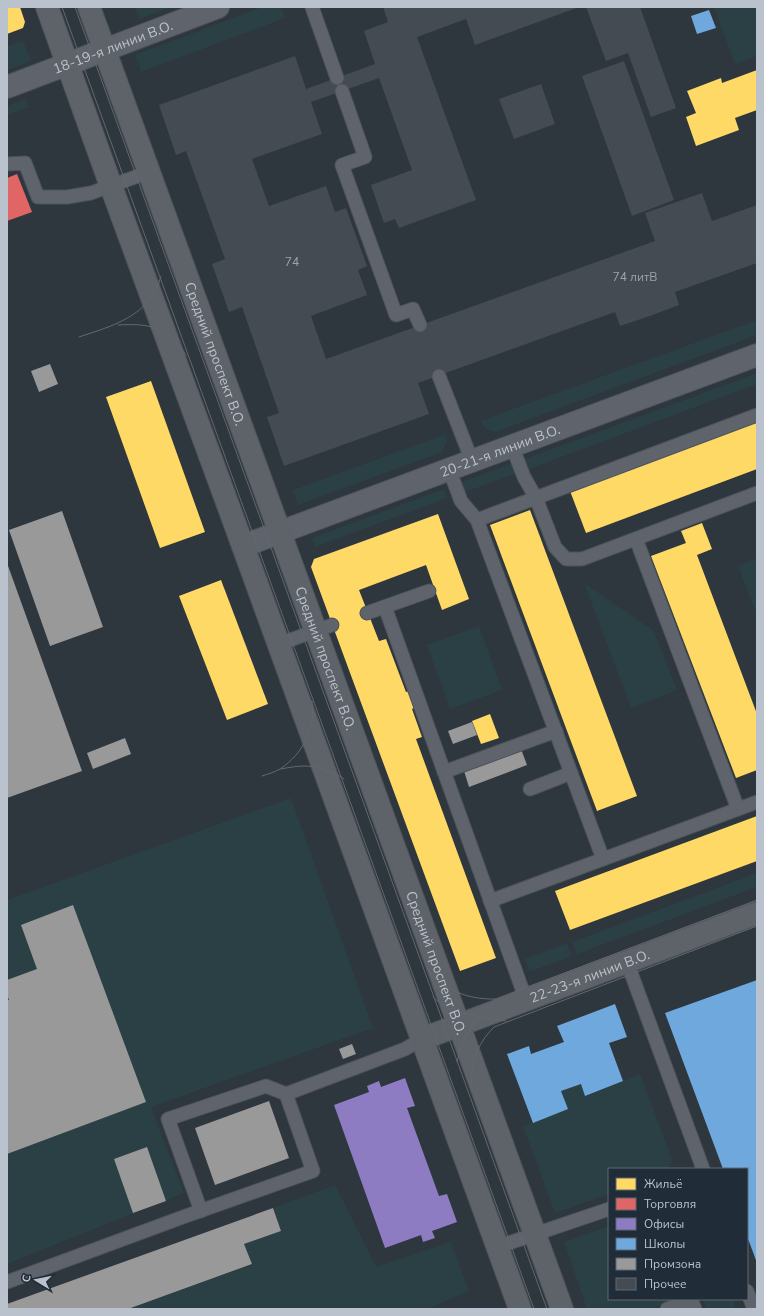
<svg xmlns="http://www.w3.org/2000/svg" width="764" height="1316" font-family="'Nunito Sans',sans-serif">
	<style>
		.green { fill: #2b4044 }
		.homes { fill: #ffd966 }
		.shops { fill: #e06666 }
		.offices { fill: #8e7cc3 }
		.schools { fill: #6fa8dc }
		.industry { fill: #999 }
		.building { fill: #454b52 }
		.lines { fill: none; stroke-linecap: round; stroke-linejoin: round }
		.service-casing { stroke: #4d5258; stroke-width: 15 }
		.minor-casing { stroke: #4d5258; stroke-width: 24 }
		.secondary-casing { stroke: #4d5258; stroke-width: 24 }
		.service { stroke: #5f646c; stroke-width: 13 }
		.minor { stroke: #5f646c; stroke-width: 22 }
		.secondary { stroke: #5e6269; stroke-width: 22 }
		.tram { stroke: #63686f; stroke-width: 1 }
		.labels { text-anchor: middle; stroke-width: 4; stroke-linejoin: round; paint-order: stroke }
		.number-label { font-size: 12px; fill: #9da4ae }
		.street-label { font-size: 14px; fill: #bac2cd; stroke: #212c39 }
	</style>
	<rect width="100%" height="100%" fill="#2e363e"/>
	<g class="green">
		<path d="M134 7H169L170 8 139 19Z"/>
		<path d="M262 7H281L285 18 141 72 135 55Z"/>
		<path d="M714 7H757V56L735 64Z"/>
		<path d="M23 41 31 61 7 70V46Z"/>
		<path d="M25 99 29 107 7 115V106Z"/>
		<path d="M757 320V335L495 432C487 431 485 428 480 421Z"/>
		<path d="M757 373V384L529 469 525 459Z"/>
		<path d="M446 434 447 441 442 452 298 505 293 490Z"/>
		<path d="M511 464 515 474 465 492 462 482Z"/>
		<path d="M444 489 447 498 315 547 312 538Z"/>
		<path d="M757 558V615L738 566Z"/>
		<path d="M584 583 654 631 677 690 631 708Z"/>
		<path d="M479 626 502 690 450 709 427 645Z"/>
		<path d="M291 798 373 1028 151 1107 184 1193 7 1264V900Z"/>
		<path d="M757 873V887L577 954 572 942Z"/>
		<path d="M567 943 572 956 529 972 525 959Z"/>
		<path d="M640 1074 672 1159 671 1165 668 1169H609V1194L555 1213 523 1126 568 1109 561 1091 581 1084 586 1096Z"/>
		<path d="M335 1185 376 1267 451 1242 469 1291 427 1309H128L252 1265 244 1244 281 1231 273 1208Z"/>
		<path d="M609 1226V1299H677L650 1309H587L564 1242Z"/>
		<path d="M703 1299H733L736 1309H707Z"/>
	</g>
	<g class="homes">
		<path d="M7 7H20L25 22 23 28 7 34Z"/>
		<path d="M757 70V110L735 118 739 130 696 146 686 117 696 113 687 91 721 78 722 83Z"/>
		<path d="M151 381 205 532 160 548 106 397Z"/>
		<path d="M757 420V469L586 533 570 491Z"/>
		<path d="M530 510 637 796 597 811 490 525Z"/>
		<path d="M438 514 469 599 442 610 426 565 359 590 379 641 386 639 406 692 410 691 416 707 412 709 422 737 416 739 496 958 460 971 311 567 314 559Z"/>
		<path d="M702 523 712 549 697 555 757 714V770L736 778 651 556 686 543 681 531Z"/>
		<path d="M221 580 268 704 227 720 179 596Z"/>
		<path d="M490 714 499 738 481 744 472 721Z"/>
		<path d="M757 816V861L570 930 555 891Z"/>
	</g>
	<path class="shops" d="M17 174 32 212 7 221V178Z"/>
	<path class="offices" d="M405 1078 415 1106 407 1108 439 1196 447 1194 457 1222 432 1231 435 1238 423 1242 421 1235 385 1248 334 1105 369 1092 367 1086 379 1081 381 1087Z"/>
	<g class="schools">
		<path d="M709 10 716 28 697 34 691 16Z"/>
		<path d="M757 980V1263L747 1236V1169H723L665 1013Z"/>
		<path d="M615 1004 627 1037 609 1043 623 1081 585 1096 581 1084 561 1091 568 1109 533 1123 507 1054 529 1046 531 1054 564 1042 557 1026Z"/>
	</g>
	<g class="industry">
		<path d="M50 364 58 384 39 392 31 371Z"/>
		<path d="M62 511 103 627 50 646 9 530Z"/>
		<path d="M7 563 82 771 7 798Z"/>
		<path d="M472 722 477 735 453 744 448 731Z"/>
		<path d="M125 738 131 754 93 769 87 753Z"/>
		<path d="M521 749 527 765 469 787 464 771Z"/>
		<path d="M73 905 146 1102 7 1154V1000H9L7 995V980L37 969 21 925Z"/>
		<path d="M352 1044 356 1054 343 1059 339 1049Z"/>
		<path d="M269 1101 289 1158 215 1185 195 1128Z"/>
		<path d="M147 1147 166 1201 133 1213 114 1159Z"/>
		<path d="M273 1208 281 1231 244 1244 252 1264 128 1309H7V1304Z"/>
	</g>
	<g class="building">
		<path d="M383 7H579L475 45 466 19 417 37 476 200 399 228 395 219 384 223 371 185 412 170 379 78 311 102 322 134 252 159 269 206 326 186 335 212 346 208 367 266 358 270 367 295 311 316 326 359 655 241 645 213 702 193 712 221 757 205V263L675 292 679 305 650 316 620 326 615 312 418 383 429 414 284 466 267 417 279 413 242 307 229 312 212 264 225 259 186 151 176 155 159 105 295 56 306 89 375 64 364 31 388 22Z"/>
		<path d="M586 7H640L676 108 651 117 628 53 606 61Z"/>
		<path d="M624 61 674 200 632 216 582 76Z"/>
		<path d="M541 84 555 124 514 139 499 99Z"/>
	</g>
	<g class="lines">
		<defs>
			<g id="service">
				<path d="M312 7 337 78"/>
				<path d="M342 91 365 157 342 165 396 315 413 309 420 325"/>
				<path d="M7 164 25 163 38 197H67L91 193 149 172"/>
				<path d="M439 376 472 461"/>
				<path d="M512 446 524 477 536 498 555 547 566 559H582L757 493"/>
				<path d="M449 469 461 501 477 520 603 859"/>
				<path d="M477 520 757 415"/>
				<path d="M636 539 738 809"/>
				<path d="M385 607 526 1000"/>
				<path d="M367 613 429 591"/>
				<path d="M279 644 332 625"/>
				<path d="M444 772 556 731"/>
				<path d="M530 789 571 773"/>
				<path d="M490 901 757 802"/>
				<path d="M627 962 703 1169"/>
				<path d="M201 1211 168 1119 266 1086 286 1094 405 1049 422 1039"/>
				<path d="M497 1247 609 1209"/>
				<path d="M7 1282 183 1217 313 1171 286 1094"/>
				<path d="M747 1291 754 1309"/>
				<path d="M667 1309 691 1300 695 1309"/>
			</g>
			<g id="minor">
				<path id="s1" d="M7 87 218 7"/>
				<path id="s2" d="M243 546 757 355"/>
			</g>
			<g id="secondary">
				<path d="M47 7 111 186 243 546 520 1309"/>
				<path id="s3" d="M89 7 562 1309"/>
				<path id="s4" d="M422 1039 757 913"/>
			</g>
		</defs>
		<use href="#service" class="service-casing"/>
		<use href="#minor" class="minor-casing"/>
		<use href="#secondary" class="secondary-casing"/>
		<use href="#service" class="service"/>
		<use href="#minor" class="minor"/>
		<use href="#secondary" class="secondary"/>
		<g class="tram">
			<path d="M62 7 534 1309"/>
			<path d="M75 7 547 1309"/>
			<path d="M118 325C151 323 166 327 186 355"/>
			<path d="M79 337C112 326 151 316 161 276"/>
			<path d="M281 769C300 765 315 764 332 773 336 774 340 776 344 779"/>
			<path d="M262 776C268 774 275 772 280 769 303 754 316 728 312 701"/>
			<path d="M427 968C442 990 469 1000 496 999"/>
			<path d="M433 997C451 1015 482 1017 506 1021"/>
			<path d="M457 1062C462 1037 477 1015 496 999L757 900"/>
			<path d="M472 1092C469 1066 476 1045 494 1027L757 926"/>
		</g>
	</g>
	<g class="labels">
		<g class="number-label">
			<text x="292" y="266">74</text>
			<text x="635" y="281">74 литВ</text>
		</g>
		<g class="street-label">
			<text dy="5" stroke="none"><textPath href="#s1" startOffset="113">18-19-я линии В.О.</textPath></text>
			<text dy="5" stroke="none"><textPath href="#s3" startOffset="369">Средний проспект В.О.</textPath></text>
			<text dy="5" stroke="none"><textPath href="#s2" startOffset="274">20-21-я линии В.О.</textPath></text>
			<text dy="5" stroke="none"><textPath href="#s3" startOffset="693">Средний проспект В.О.</textPath></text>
			<text dy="5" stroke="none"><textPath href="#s3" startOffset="1017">Средний проспект В.О.</textPath></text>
			<text dy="5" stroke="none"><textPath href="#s4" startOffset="179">22-23-я линии В.О.</textPath></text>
		</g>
	</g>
	<rect width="764" height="1316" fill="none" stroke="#bac2cd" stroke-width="16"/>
	<rect x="608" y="1168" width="140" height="132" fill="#212c39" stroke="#5e6874"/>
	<rect x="616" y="1178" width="20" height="12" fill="#ffd966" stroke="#5e6874"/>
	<text x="644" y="1188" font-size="12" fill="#bac2cd">Жильё</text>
	<rect x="616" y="1198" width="20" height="12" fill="#e06666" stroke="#5e6874"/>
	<text x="644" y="1208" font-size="12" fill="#bac2cd">Торговля</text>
	<rect x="616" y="1218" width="20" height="12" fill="#8e7cc3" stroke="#5e6874"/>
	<text x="644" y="1228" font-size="12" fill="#bac2cd">Офисы</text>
	<rect x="616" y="1238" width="20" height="12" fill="#6fa8dc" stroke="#5e6874"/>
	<text x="644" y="1248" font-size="12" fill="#bac2cd">Школы</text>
	<rect x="616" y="1258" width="20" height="12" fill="#999999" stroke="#5e6874"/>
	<text x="644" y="1268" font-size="12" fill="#bac2cd">Промзона</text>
	<rect x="616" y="1278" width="20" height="12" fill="#454b52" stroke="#5e6874"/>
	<text x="644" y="1288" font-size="12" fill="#bac2cd">Прочее</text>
	<g transform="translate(36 1280) rotate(280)" stroke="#212c39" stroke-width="3" paint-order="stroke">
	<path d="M0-3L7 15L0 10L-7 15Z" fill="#bac2cd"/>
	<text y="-6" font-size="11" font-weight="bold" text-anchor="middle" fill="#bac2cd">С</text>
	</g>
</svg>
